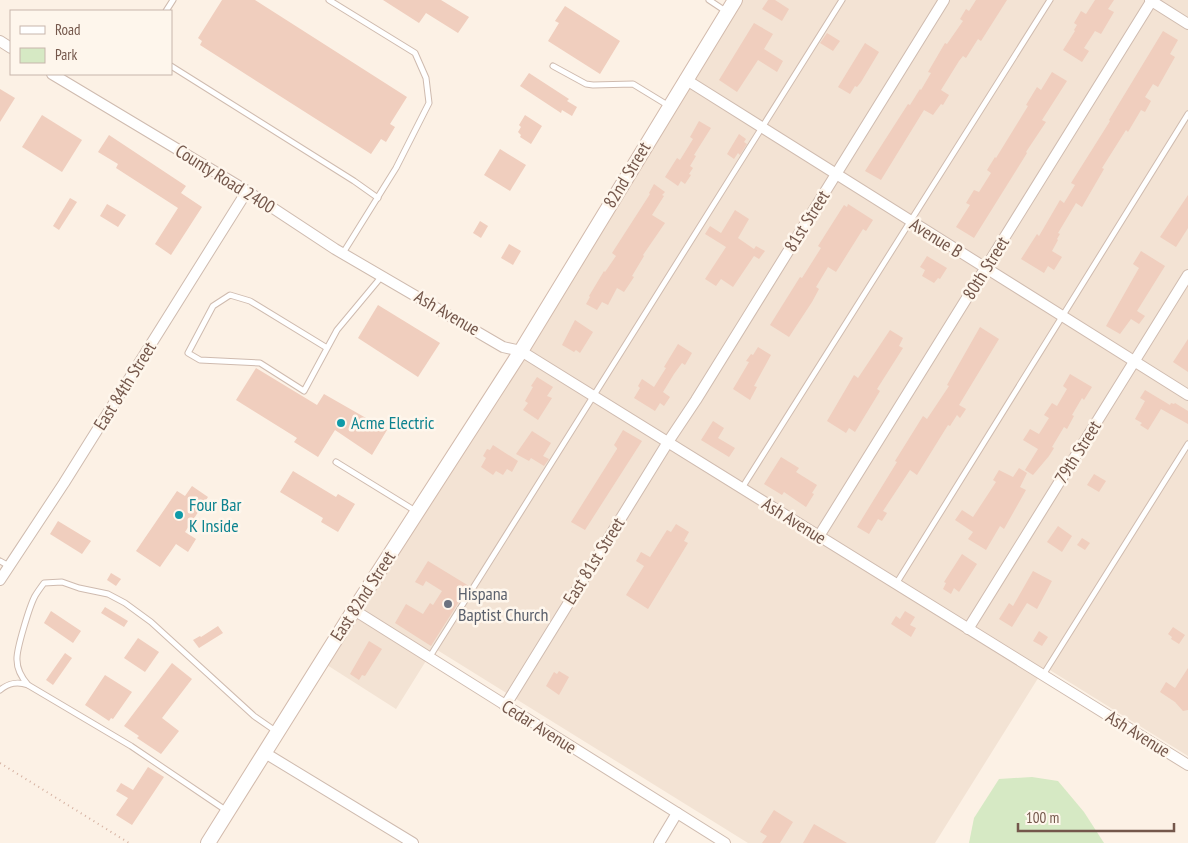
<svg xmlns="http://www.w3.org/2000/svg" width="1188" height="843" font-family="'PT Sans Narrow',sans-serif">
	<style>
		.residential { fill: #f3e3d4 }
		.green { fill: #d6e9c4 }
		.building { fill: #f0cebe }
		.lines { fill: none; stroke-linecap: round; stroke-linejoin: round }
		.lane-casing { stroke: #cfbbaf; stroke-width: 7 }
		.street-casing { stroke: #cfbbaf; stroke-width: 12 }
		.secondary-casing { stroke: #d2baac; stroke-width: 16 }
		.path { stroke: #d5b1a1; stroke-width: 2; stroke-dasharray: 1 4; stroke-linecap: butt }
		.lane { stroke: #fff; stroke-width: 5 }
		.street { stroke: #fff; stroke-width: 10 }
		.secondary { stroke: #fff; stroke-width: 14 }
		.culture-dot { fill: #0f9aa8; stroke: #fef6ec; stroke-width: 2 }
		.worship-dot { fill: #6b7280; stroke: #fef6ec; stroke-width: 2 }
		.labels { text-anchor: middle; stroke-width: 5; stroke-linejoin: round; paint-order: stroke }
		.street-label { font-size: 18px; fill: #74574b; stroke: #fef6ec }
		.culture-label { font-size: 18px; fill: #0d838f; stroke: #fef6ec; text-anchor: start }
		.worship-label { font-size: 18px; fill: #5b616d; stroke: #fef6ec; text-anchor: start }
	</style>
	<rect width="100%" height="100%" fill="#fcf1e5"/>
	<path class="residential" d="M742 0H1188V756L1045 667 935 843H748L434 648 396 709 327 665Z"/>
	<path class="green" d="M1032 777 1058 781 1084 812 1104 843H969L974 818 999 779Z"/>
	<g class="building">
		<path d="M222 0H255L407 97 390 124 395 127 386 142 381 139 371 154 200 45 202 41 198 38Z"/>
		<path d="M383 0H441L469 17 458 33 426 13 419 23Z"/>
		<path d="M768 0H775L789 9 782 21 762 9Z"/>
		<path d="M976 0H1007L981 41 978 39 966 58 963 56 959 61 941 90 949 95 943 105 941 104 933 115 924 110 881 180 865 171 908 104 910 105 920 89 921 90 931 73 928 72 945 43 947 44 963 21 960 19 966 9 969 11Z"/>
		<path d="M1095 0H1114L1108 9 1114 12 1101 34 1095 31 1084 48 1089 51 1082 62 1063 50 1075 31 1074 30 1077 25 1074 23 1081 11 1086 14Z"/>
		<path d="M565 6 620 41 600 74 548 41 559 23 555 21Z"/>
		<path d="M754 23 773 34 764 49 783 61 777 72 758 60 737 92 719 80Z"/>
		<path d="M1163 31 1178 40 1170 54 1175 57 1158 87 1153 84 1145 97 1151 101 1145 112 1141 110 1128 132 1126 130 1102 168 1104 169 1082 207 1076 203 1058 233 1060 234 1057 239 1058 240 1052 251 1062 257 1054 270 1048 266 1044 273 1021 259 1037 234 1039 236 1060 200 1064 203 1075 185 1071 183 1110 121 1109 120Z"/>
		<path d="M827 33 840 41 833 51 820 43Z"/>
		<path d="M865 43 879 52 861 82 857 87 855 86 850 94 838 87Z"/>
		<path d="M1052 72 1067 81 1042 120 1046 122 1026 152 1027 153 974 238 956 227 970 205 966 203 974 190 979 192 991 173 987 170 995 157 996 158 1028 106 1026 105 1037 87 1041 90Z"/>
		<path d="M529 73 569 99 567 101 577 107 572 116 562 110 561 113 520 86Z"/>
		<path d="M0 89 15 98 0 122Z"/>
		<path d="M42 115 82 140 62 172 22 147Z"/>
		<path d="M525 115 542 126 531 144 520 137 521 135 518 132 521 127 519 125Z"/>
		<path d="M699 121 711 128 694 155 696 156 690 166 693 168 689 174 691 175 685 184 681 181 678 186 665 177 677 158 680 160 693 139 690 137Z"/>
		<path d="M739 134 746 139 744 142 747 144 740 155 738 153 734 159 727 154Z"/>
		<path d="M109 135 186 186 181 193 202 207 171 255 155 244 178 208 116 168 118 164 98 152Z"/>
		<path d="M500 149 526 165 510 191 484 175Z"/>
		<path d="M654 184 665 192 662 195 664 196 652 215 665 223 643 255 644 256 632 276 634 277 624 292 617 288 608 305 602 302 597 310 586 304 590 297 589 296 604 271 605 272 616 256 612 253 650 194 649 193Z"/>
		<path d="M1188 195V228L1176 247 1160 237Z"/>
		<path d="M70 198 77 202 59 230 53 226Z"/>
		<path d="M107 204 126 215 118 227 100 216Z"/>
		<path d="M848 204 873 220 866 231 863 229 836 272 828 267 816 287 819 289 812 302 789 337 770 325 800 277 802 278 821 248 818 246 844 205 847 207Z"/>
		<path d="M735 210 749 219 738 238 754 249 756 246 765 251 759 259 754 256 733 287 721 279 716 286 705 279 726 247 705 234 710 226 721 233Z"/>
		<path d="M480 221 488 226 481 238 473 233Z"/>
		<path d="M509 244 521 251 513 265 501 258Z"/>
		<path d="M1141 251 1165 266 1137 311 1145 316 1139 324 1131 319 1120 334 1106 326 1139 268 1133 264Z"/>
		<path d="M927 256 947 268 940 279 938 278 934 283 922 276 925 270 920 267Z"/>
		<path d="M378 305 440 343 418 377 358 338Z"/>
		<path d="M575 320 593 332 580 353 576 350 574 352 562 345Z"/>
		<path d="M980 327 999 339 959 405 966 409 960 418 957 415 950 426 948 425 917 475 910 470 883 511 887 513 882 521 878 519 869 534 857 527 897 462 895 461 923 416 927 419 949 386 947 385Z"/>
		<path d="M890 330 903 338 899 346 903 348 877 389 880 391 855 432 849 428 846 433 827 421 854 375 858 378Z"/>
		<path d="M1188 339V372L1173 362Z"/>
		<path d="M678 344 692 353 685 365 682 363 674 374 663 392 670 397 664 406 660 403 655 411 634 398 640 388 638 386 642 379 654 387 666 368 664 367Z"/>
		<path d="M758 347 771 355 754 386 757 387 750 400 733 389 749 362 746 361 751 354 753 355Z"/>
		<path d="M256 368 317 405 324 394 387 430 372 455 335 430 318 457 294 442 297 438 236 400Z"/>
		<path d="M1070 374 1092 387 1084 400 1082 398 1072 415 1074 416 1067 429 1064 427 1052 447 1054 448 1049 456 1033 475 1025 470 1038 449 1023 440 1030 429 1039 434 1049 418 1044 415 1052 403 1057 406 1067 389 1063 386Z"/>
		<path d="M537 377 553 387 547 396 552 398 538 420 523 410 528 403 525 401 533 387 531 386Z"/>
		<path d="M1145 390 1170 405 1171 403 1174 404 1175 403 1188 411V424L1161 409 1148 430 1140 425 1142 423 1135 419 1145 401 1140 398Z"/>
		<path d="M713 421 724 428 718 438 735 448 729 457 701 440Z"/>
		<path d="M623 430 642 441 585 530 571 522 617 449V448L614 445Z"/>
		<path d="M532 431 551 443 543 456 549 459 544 466 531 458 529 461 516 454Z"/>
		<path d="M493 445 518 461 512 472 507 469 503 475 496 471 493 475 481 467 486 458 483 456 487 449 490 450Z"/>
		<path d="M781 457 799 468 796 472 817 485 812 493 814 494 806 507 784 492 782 495 764 484Z"/>
		<path d="M1019 468 1027 473 1020 487 1026 490 1004 529 1000 526 986 550 968 539 973 532 955 520 962 510 973 517 996 482 993 480 999 470 1013 477Z"/>
		<path d="M293 471 336 497 338 494 355 504 338 532 321 522 323 518 280 492Z"/>
		<path d="M1094 474 1106 481 1099 492 1087 485Z"/>
		<path d="M192 486 208 497 185 532 196 539 188 552 176 544 160 567 136 551 177 491 185 496Z"/>
		<path d="M58 521 91 541 82 554 50 534Z"/>
		<path d="M676 524 689 532 684 541 688 543 648 609 626 595 644 566 636 561 641 552 650 557 667 530 671 532Z"/>
		<path d="M1058 526 1072 536 1062 552 1047 542Z"/>
		<path d="M1082 538 1090 543 1085 550 1077 545Z"/>
		<path d="M962 554 977 564 959 592 954 588 951 594 943 589 946 583 944 582Z"/>
		<path d="M428 561 469 586 431 646 395 623 406 604 423 614 430 603 433 605 442 591 426 581 423 586 415 582Z"/>
		<path d="M1033 571 1052 581 1037 609 1027 603 1012 627 999 619 1009 603 1013 606Z"/>
		<path d="M111 573 121 579 116 586 107 580Z"/>
		<path d="M105 607 128 621 124 627 101 613Z"/>
		<path d="M51 611 81 631 73 643 44 623Z"/>
		<path d="M905 611 915 617 910 625 916 628 911 637 891 624 896 616 900 619Z"/>
		<path d="M218 626 223 633 199 648 193 640 200 636 201 637Z"/>
		<path d="M1173 627 1185 635 1179 644 1171 639 1172 637 1168 634Z"/>
		<path d="M1039 631 1048 637 1042 646 1033 641Z"/>
		<path d="M138 638 159 652 145 672 124 658Z"/>
		<path d="M369 641 382 649 365 676 362 675 359 680 350 674Z"/>
		<path d="M65 653 72 658 53 685 46 680Z"/>
		<path d="M172 663 192 679 162 718 179 731 161 754 137 738 139 736 124 726Z"/>
		<path d="M1188 668V710L1183 711 1175 702 1160 692 1166 682 1175 688Z"/>
		<path d="M559 671 569 677 559 695 546 686 554 672 557 674Z"/>
		<path d="M105 675 132 692 113 719 111 718 109 721 85 705Z"/>
		<path d="M148 767 164 777 132 825 116 815 128 798 116 791 121 783 133 790Z"/>
		<path d="M774 810 793 822 780 843H762L767 836 760 832Z"/>
		<path d="M814 824 847 843H803Z"/>
	</g>
	<g class="lines">
		<defs>
			<g id="lane">
				<path d="M329 0 415 53 426 78 429 103 396 168 343 253"/>
				<path d="M709 0 727 12"/>
				<path d="M166 11 173 0"/>
				<path d="M171 66 354 181 378 198"/>
				<path d="M553 66 586 84 593 85 633 84 669 106"/>
				<path d="M327 348 250 301 230 295 213 306 188 353 200 360 260 363 304 391 337 330 382 276"/>
				<path d="M336 462 417 512"/>
				<path d="M742 488 1050 0"/>
				<path d="M0 561 9 566"/>
				<path d="M896 584 1188 114"/>
				<path d="M429 658 842 0"/>
				<path d="M1043 675 1188 444"/>
				<path d="M0 690C9 683 17 681 28 685"/>
				<path d="M227 811 131 746 28 685C22 678 17 670 17 660 16 650 30 605 35 596 38 591 41 587 44 583L62 582 79 588 108 594 125 603 151 622 254 716 277 732"/>
			</g>
			<g id="street">
				<path d="M1150 0 1188 24"/>
				<path d="M0 41 11 48"/>
				<path d="M52 74 247 191 335 249 503 347 521 351 1188 765"/>
				<path d="M685 79 1188 395"/>
				<path d="M819 536 1152 0"/>
				<path d="M0 580 64 483 247 191"/>
				<path d="M354 610 725 843"/>
				<path d="M968 629 1188 275"/>
				<path d="M505 706 668 442 696 400 944 0"/>
				<path d="M265 753 413 843"/>
				<path d="M659 843 677 813"/>
			</g>
			<path id="secondary" d="M208 843 354 610 521 351 735 0"/>
		</defs>
		<use href="#lane" class="lane-casing"/>
		<use href="#street" class="street-casing"/>
		<use href="#secondary" class="secondary-casing"/>
		<path class="path" d="M0 763 129 843"/>
		<use href="#lane" class="lane"/>
		<use href="#street" class="street"/>
		<use href="#secondary" class="secondary"/>
	</g>
	<g class="culture-dot">
		<circle cx="341" cy="423" r="5"/>
		<circle cx="179" cy="515" r="5"/>
	</g>
	<circle class="worship-dot" cx="448" cy="604" r="5"/>
	<g class="labels">
		<g class="street-label">
			<text transform="translate(627 175) rotate(-59)" y="6">82nd Street</text>
			<text transform="translate(225 179) rotate(32)" y="6">County Road 2400</text>
			<text transform="translate(807 221) rotate(-58)" y="6">81st Street</text>
			<text transform="translate(936 238) rotate(32)" y="6">Avenue B</text>
			<text transform="translate(986 268) rotate(-58)" y="6">80th Street</text>
			<text transform="translate(447 313) rotate(30)" y="6">Ash Avenue</text>
			<text transform="translate(125 386) rotate(-58)" y="6">East 84th Street</text>
			<text transform="translate(1078 452) rotate(-58)" y="6">79th Street</text>
			<text transform="translate(794 521) rotate(32)" y="6">Ash Avenue</text>
			<text transform="translate(594 561) rotate(-58)" y="6">East 81st Street</text>
			<text transform="translate(363 596) rotate(-57)" y="6">East 82nd Street</text>
			<text transform="translate(539 727) rotate(32)" y="6">Cedar Avenue</text>
			<text transform="translate(1138 734) rotate(32)" y="6">Ash Avenue</text>
		</g>
		<g class="culture-label">
			<text x="351" y="429">Acme Electric</text>
			<text x="189" y="511">Four Bar<tspan x="189" dy="21">K Inside</tspan></text>
		</g>
		<g class="worship-label">
			<text x="458" y="600">Hispana<tspan x="458" dy="21">Baptist Church</tspan></text>
		</g>
	</g>
	<rect x="10" y="10" width="162" height="65" fill="#fef6ec" stroke="#c7b6ac"/>
	<rect x="20" y="26" width="25" height="8" fill="#ffffff" stroke="#c7b6ac"/>
	<text x="55" y="35" font-size="15" fill="#74574b">Road</text>
	<rect x="20" y="48" width="25" height="15" fill="#d6e9c4" stroke="#c7b6ac"/>
	<text x="55" y="60" font-size="15" fill="#74574b">Park</text>
	<path d="M1018 823v8h156v-8" fill="none" stroke="#74574b" stroke-width="2.5"/>
	<text x="1026" y="823" font-size="15" fill="#74574b" stroke="#fef6ec" stroke-width="4" paint-order="stroke">100 m</text>
</svg>
